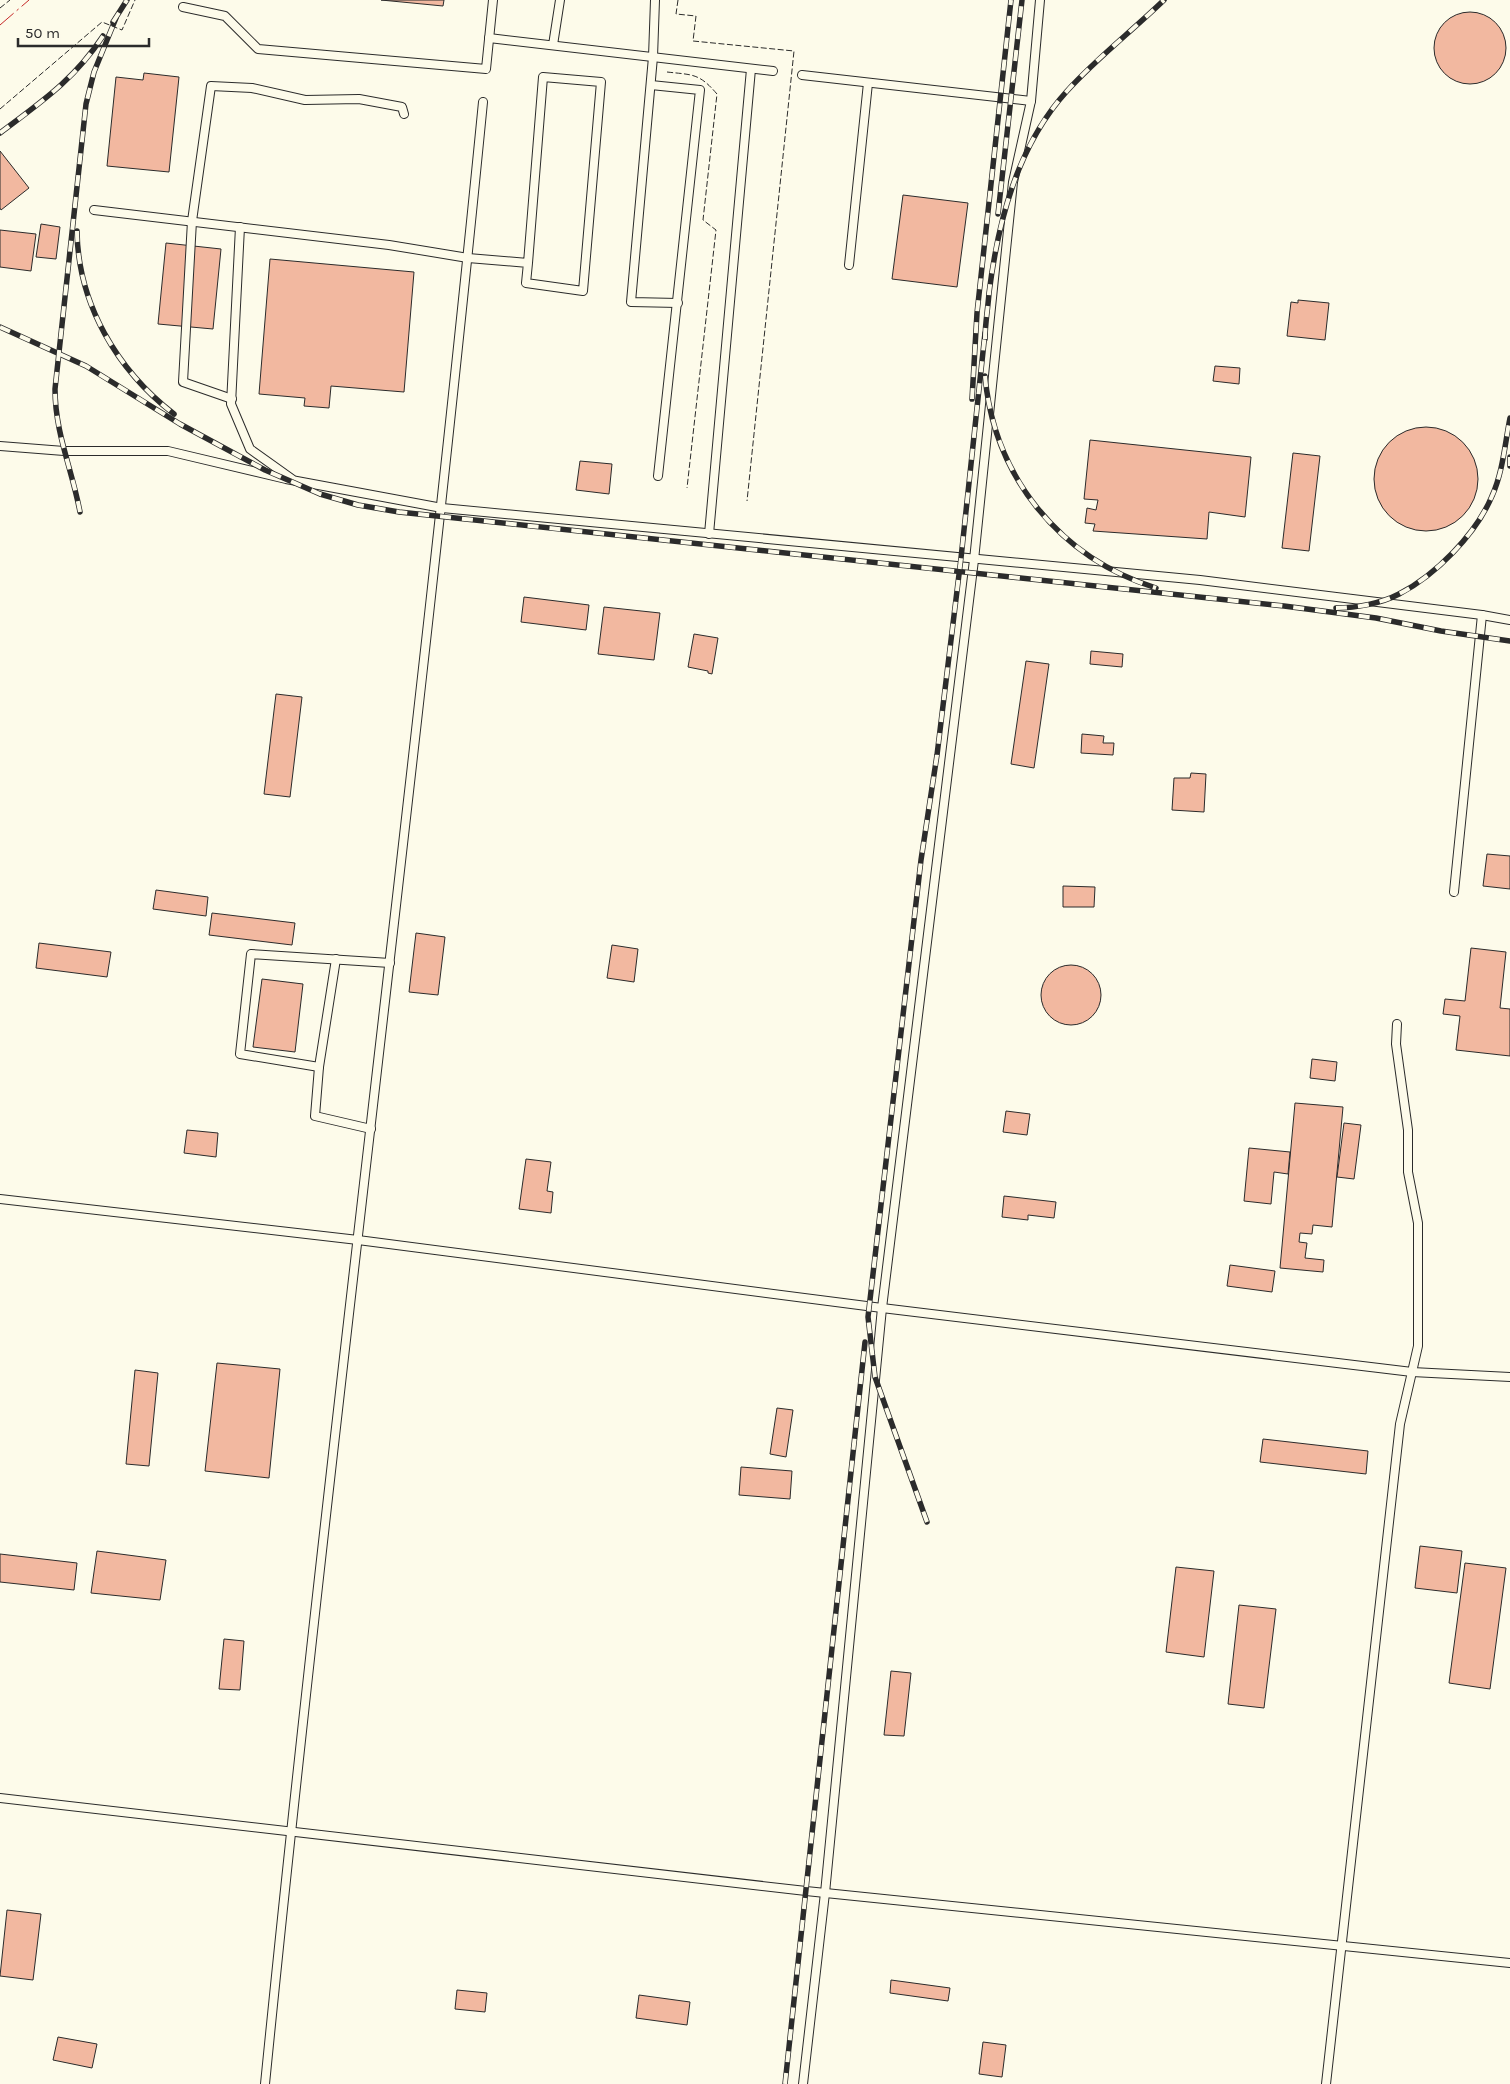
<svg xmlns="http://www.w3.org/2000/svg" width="1510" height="2084" font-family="Karla,sans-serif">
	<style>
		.building { fill: #f2b8a0; stroke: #2b2b2b }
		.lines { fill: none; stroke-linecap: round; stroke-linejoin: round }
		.lane-casing { stroke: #2b2b2b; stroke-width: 10 }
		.lane { stroke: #fdfbea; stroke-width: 8 }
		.rail-casing { stroke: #2b2b2b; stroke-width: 5.5 }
		.rail { stroke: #fdfbea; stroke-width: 4; stroke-dasharray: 11; stroke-linecap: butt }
		.fence { stroke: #2b2b2b; stroke-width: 1; stroke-dasharray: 6 2.5; stroke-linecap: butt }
		.power { stroke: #c62828; stroke-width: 1; stroke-dasharray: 18 4 2.5 4; stroke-linecap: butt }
	</style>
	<rect width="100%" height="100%" fill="#fdfbea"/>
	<g class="building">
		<path d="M381 0H444L443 6Z"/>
		<circle cx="1470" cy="48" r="36"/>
		<path d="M144 73 179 77 169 172 107 166 116 77 143 80Z"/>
		<path d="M0 151 29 188 1 210 0 208Z"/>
		<path d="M903 195 968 203 957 287 892 279Z"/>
		<path d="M41 224 60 227 56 259 36 257Z"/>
		<path d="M0 230 36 234 31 271 0 267Z"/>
		<path d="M166 243 221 249 213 329 158 324Z"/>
		<path d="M270 259 414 272 404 392 331 386 329 408 304 406 305 398 259 394Z"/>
		<path d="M1298 300 1329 303 1325 340 1287 336 1291 302 1298 303Z"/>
		<path d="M1215 366 1240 368 1239 384 1213 381Z"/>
		<circle cx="1426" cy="479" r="52"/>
		<path d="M1090 440 1251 457 1245 517 1209 512 1207 539 1093 531 1095 524 1085 523 1087 508 1096 510 1098 500 1084 499Z"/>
		<path d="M1293 453 1320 456 1309 551 1282 548Z"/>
		<path d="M580 461 612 464 609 494 576 490Z"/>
		<path d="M524 597 589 605 586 630 521 622Z"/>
		<path d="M604 607 660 613 654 660 598 654Z"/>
		<path d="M694 634 718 638 712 674 708 673V671L688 667Z"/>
		<path d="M1091 651 1123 654 1122 667 1090 664Z"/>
		<path d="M1026 661 1049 664 1034 768 1011 764Z"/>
		<path d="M276 694 302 697 290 797 264 794Z"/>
		<path d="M1082 734 1104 736 1103 743H1114L1113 755 1081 753Z"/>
		<path d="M1191 773 1206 774 1204 812 1172 810 1174 778H1190Z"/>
		<path d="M1487 854 1510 856V889L1483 886Z"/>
		<path d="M1063 886 1095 887 1094 907H1063Z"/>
		<path d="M156 890 208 897 206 916 153 909Z"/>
		<path d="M212 913 295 923 292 945 209 935Z"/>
		<path d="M416 933 445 937 438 995 409 992Z"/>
		<path d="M39 943 111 952 107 977 36 968Z"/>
		<path d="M612 945 638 949 634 982 607 978Z"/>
		<path d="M1471 948 1506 952 1500 1008 1510 1009V1056L1456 1050 1460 1016 1443 1014 1445 999 1465 1001Z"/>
		<circle cx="1071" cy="995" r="30"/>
		<path d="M262 979 303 984 295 1052 253 1047Z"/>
		<path d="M1312 1059 1337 1062 1335 1081 1310 1078Z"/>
		<path d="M1295 1103 1343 1107 1332 1227 1313 1225 1312 1234 1300 1233 1299 1242 1307 1243 1305 1258 1324 1260 1323 1272 1280 1268Z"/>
		<path d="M1006 1111 1030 1114 1027 1135 1003 1132Z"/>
		<path d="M1344 1123 1361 1125 1354 1179 1337 1177Z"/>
		<path d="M187 1130 218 1133 216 1157 184 1153Z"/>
		<path d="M1249 1148 1290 1152 1288 1174 1274 1172 1271 1204 1244 1201Z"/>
		<path d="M526 1159 551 1162 547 1191 553 1192 551 1213 519 1209Z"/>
		<path d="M1004 1196 1056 1202 1054 1218 1028 1215V1220L1002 1217Z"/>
		<path d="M1230 1265 1275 1271 1272 1292 1227 1286Z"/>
		<path d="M217 1363 280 1369 269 1478 205 1471Z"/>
		<path d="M135 1370 158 1373 149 1466 126 1464Z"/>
		<path d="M777 1408 793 1410 786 1457 770 1454Z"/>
		<path d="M1263 1439 1368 1451 1366 1474 1260 1462Z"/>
		<path d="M741 1467 792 1471 790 1499 739 1495Z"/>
		<path d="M1420 1546 1462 1551 1457 1593 1415 1588Z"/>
		<path d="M97 1551 166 1560 160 1600 91 1593Z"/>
		<path d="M0 1554 77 1563 74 1590 0 1582Z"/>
		<path d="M1465 1563 1506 1568 1490 1689 1449 1683Z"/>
		<path d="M1176 1567 1214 1571 1204 1657 1166 1652Z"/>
		<path d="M1239 1605 1276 1609 1264 1708 1228 1704Z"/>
		<path d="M224 1639 244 1641 240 1690 219 1689Z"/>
		<path d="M891 1671 911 1673 904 1736 884 1735Z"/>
		<path d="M7 1910 41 1914 33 1980 0 1976Z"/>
		<path d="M891 1980 950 1988 948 2001 890 1993Z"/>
		<path d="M457 1990 487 1993 485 2012 455 2009Z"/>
		<path d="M639 1995 690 2002 687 2025 636 2018Z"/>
		<path d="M58 2037 97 2044 92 2068 53 2060Z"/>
		<path d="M983 2042 1006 2045 1002 2077 979 2074Z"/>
	</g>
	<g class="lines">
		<defs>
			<g id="lane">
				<path d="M655 0 653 57 631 302 678 303"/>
				<path d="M183 7 225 16 258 49 486 69 493 0"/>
				<path d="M489 38 773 71"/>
				<path d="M553 45 560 0"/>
				<path d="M802 75 1031 101"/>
				<path d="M651 85 700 90 658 476"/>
				<path d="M94 210 389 245 468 258 528 263 526 283 583 291 601 82 543 77 528 263"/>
				<path d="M240 227 231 404 250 449 292 479"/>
				<path d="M849 265 868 83"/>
				<path d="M232 399 183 382 192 221 211 86 252 88 305 100 359 99 402 107 404 114"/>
				<path d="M0 446 64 451H168L286 479 442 508 1200 580 1482 615 1510 620"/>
				<path d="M709 534 751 69"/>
				<path d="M1454 892 1482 615"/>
				<path d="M336 959 319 1067 315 1116 371 1129"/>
				<path d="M319 1067 240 1054 251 954 390 963"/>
				<path d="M0 1199 358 1240 882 1308 1412 1372 1510 1377"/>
				<path d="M0 1798 806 1891 1510 1963"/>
				<path d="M265 2084C331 1423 418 764 483 102"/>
				<path d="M803 2084 825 1893 882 1308 974 560 1013 182 1031 101 1040 0"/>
				<path d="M1326 2084 1400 1424 1418 1346V1223L1408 1172V1130L1396 1044 1397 1024"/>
			</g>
		</defs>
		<use href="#lane" class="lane-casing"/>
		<use href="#lane" class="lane"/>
		<defs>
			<g id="rail">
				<path d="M113 22 127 0"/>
				<path d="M0 133C41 102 74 80 103 36"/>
				<path d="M998 214 1022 0"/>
				<path d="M77 231C78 304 117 370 174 414"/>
				<path d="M0 327 86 366 180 424 265 470 320 494 358 505 399 512 1284 606 1376 618 1441 631 1510 641"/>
				<path d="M985 339C985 324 988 308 989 293 998 222 1017 146 1067 91 1097 58 1132 31 1164 0"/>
				<path d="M985 376C994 477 1060 558 1156 588"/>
				<path d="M972 399 977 313 1011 0"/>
				<path d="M1510 457V466"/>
				<path d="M80 512C72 469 55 433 55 389L86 104 94 72 116 18"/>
				<path d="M1336 608C1357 608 1382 603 1399 594 1436 575 1476 534 1492 496 1503 472 1505 443 1510 418"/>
				<path d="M927 1522 875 1377 868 1317 921 860 937 755 961 558 985 333"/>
				<path d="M785 2084 865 1342"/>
			</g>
		</defs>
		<use href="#rail" class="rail-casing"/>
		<use href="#rail" class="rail"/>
		<g class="fence">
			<path d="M678 0 676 14 696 16 693 41 794 51 747 501"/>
			<path d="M0 8 10 0"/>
			<path d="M667 72C693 75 699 73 717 94L703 220 716 230 687 488"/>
			<path d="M0 109 102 22 122 30 135 0"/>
		</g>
		<path class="power" d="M0 25 29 0"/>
	</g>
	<path d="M18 38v8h131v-8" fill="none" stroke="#2b2b2b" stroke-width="2.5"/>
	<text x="25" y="38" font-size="15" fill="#2b2b2b" stroke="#fdfbea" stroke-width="4" paint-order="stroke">50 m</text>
</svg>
